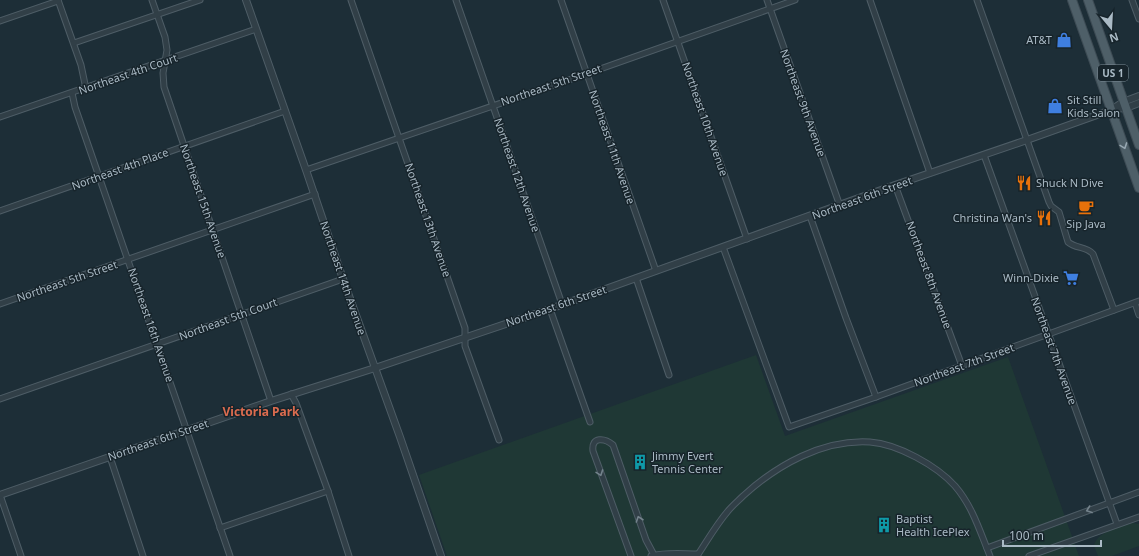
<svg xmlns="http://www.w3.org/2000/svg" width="1139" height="556" font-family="'Noto Sans',sans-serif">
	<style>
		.green { fill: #1f3835 }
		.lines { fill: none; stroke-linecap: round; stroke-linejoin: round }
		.minor-casing { stroke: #4e5d66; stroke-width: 7 }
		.tertiary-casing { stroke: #4e5d66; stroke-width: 8 }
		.primary-casing { stroke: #3d4b54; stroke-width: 10 }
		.minor { stroke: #313f47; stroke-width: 5 }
		.tertiary { stroke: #313f47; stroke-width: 6 }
		.primary { stroke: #4e5f68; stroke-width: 8 }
		.oneway { stroke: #98a8b2 }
		.oneway2 { stroke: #74838c }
		.labels { text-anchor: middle; stroke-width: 3; stroke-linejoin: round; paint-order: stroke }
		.shield { fill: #17242b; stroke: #7e8d97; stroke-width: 1 }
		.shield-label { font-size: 10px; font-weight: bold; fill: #aabac5 }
		.poi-label { font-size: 11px; fill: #aabac5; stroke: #17242b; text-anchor: start }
		.street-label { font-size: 11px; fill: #aabac5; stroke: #17242b }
		.neighbourhood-label { font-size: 12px; font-weight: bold; fill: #db6c4f; stroke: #17242b }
	</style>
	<rect width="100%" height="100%" fill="#1d2e37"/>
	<g class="green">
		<path d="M756 355 785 436 1008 357 1079 556H447L419 475Z"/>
		<path d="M1132 523 1139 524V546L1112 556H1098L1094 546C1097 531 1119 528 1132 523Z"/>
	</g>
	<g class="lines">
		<defs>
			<g id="minor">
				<path d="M58 0 81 65 86 89"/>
				<path d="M152 0 165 37 167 50 163 73 164 87 271 401"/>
				<path d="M351 0 465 328V346L499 440"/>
				<path d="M456 0 562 304"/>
				<path d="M561 0 656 271"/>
				<path d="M663 0 747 239"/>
				<path d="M767 0 840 206"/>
				<path d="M870 0 930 173"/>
				<path d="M977 0 1049 202 1051 206 1059 212 1068 242C1076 249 1086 246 1093 254L1114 310"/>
				<path d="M1132 0 1139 19"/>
				<path d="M0 21 58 1"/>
				<path d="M74 43 200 0"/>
				<path d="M72 93 75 107 230 556"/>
				<path d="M0 117 256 29"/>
				<path d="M984 155 1117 524"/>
				<path d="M306 170 586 74 795 0"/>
				<path d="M895 185 962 366"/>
				<path d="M0 211 285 111"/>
				<path d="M810 216 846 318 876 397"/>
				<path d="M723 247 789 427 876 397 1139 301"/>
				<path d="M636 278 669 375"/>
				<path d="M1135 303 1139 315"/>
				<path d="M0 304 315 194"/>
				<path d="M550 309 590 422"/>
				<path d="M291 394 296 403 328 491 349 556"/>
				<path d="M0 399 343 279"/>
				<path d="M110 457 143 556"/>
				<path d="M0 495 21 556"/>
				<path d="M220 528 328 491"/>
				<path d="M987 548 1139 492"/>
				<path d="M631 556 593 451C591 436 605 438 613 445L646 540 654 555"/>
				<path d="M651 556C667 552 682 554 698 554"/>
				<path d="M697 556C707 541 716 525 728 511 732 506 738 501 743 496 777 465 823 439 870 442 898 444 937 466 955 486 973 507 980 532 990 556"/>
				<path d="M1029 556 1139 517"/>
			</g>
			<g id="tertiary">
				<path d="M246 0 306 170 343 279 400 437 441 556"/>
				<path d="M1112 109 1126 108 1139 103"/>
				<path d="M0 495 271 401 375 368 550 309 895 185 1027 140 1111 110 1123 102 1139 96"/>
			</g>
			<g id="primary">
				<path d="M1072 0 1139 188"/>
				<path d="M1088 0 1139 145"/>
			</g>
		</defs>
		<use href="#minor" class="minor-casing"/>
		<use href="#tertiary" class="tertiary-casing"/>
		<use href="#primary" class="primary-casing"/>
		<use href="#minor" class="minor"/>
		<use href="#tertiary" class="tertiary"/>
		<use href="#primary" class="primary"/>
	</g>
	<defs><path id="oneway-chevron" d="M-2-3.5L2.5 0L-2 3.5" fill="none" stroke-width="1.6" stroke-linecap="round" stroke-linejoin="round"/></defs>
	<use class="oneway" href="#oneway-chevron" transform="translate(1124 146) rotate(70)"/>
	<g class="oneway2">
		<use href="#oneway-chevron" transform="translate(600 473) rotate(70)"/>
		<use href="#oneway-chevron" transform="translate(1089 510) rotate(160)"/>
		<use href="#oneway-chevron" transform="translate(639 519) rotate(-109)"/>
	</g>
	<defs>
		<symbol id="shop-bare" viewBox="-9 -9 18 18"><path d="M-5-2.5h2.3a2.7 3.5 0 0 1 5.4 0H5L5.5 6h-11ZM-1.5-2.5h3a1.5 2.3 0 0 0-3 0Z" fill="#3f7fe0" stroke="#17242b" stroke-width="2.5" paint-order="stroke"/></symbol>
		<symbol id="restaurant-bare" viewBox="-9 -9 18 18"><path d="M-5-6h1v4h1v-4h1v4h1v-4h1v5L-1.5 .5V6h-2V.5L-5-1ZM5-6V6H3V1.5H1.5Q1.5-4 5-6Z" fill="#e8710a" stroke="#17242b" stroke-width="2.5" paint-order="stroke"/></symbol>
		<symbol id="cafe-bare" viewBox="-9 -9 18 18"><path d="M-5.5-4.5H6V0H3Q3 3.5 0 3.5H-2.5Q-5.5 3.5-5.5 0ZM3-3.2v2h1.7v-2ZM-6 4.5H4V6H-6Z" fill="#e8710a" stroke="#17242b" stroke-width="2.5" paint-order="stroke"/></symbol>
		<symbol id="supermarket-bare" viewBox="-9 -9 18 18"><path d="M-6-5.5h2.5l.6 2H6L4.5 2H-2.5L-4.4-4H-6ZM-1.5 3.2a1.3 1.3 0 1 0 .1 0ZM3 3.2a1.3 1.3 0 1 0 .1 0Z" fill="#3f7fe0" stroke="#17242b" stroke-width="2.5" paint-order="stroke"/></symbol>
		<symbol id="building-bare" viewBox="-9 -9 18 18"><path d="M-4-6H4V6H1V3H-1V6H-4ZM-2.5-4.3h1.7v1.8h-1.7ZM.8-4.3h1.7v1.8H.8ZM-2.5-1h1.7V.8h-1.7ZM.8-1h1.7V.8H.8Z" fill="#0f9aa8" stroke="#17242b" stroke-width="2.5" paint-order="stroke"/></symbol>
	</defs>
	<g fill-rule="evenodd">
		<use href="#shop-bare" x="1053" y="29" width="22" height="22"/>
		<use href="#shop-bare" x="1044" y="95" width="22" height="22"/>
		<use href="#restaurant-bare" x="1013" y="172" width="22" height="22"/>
		<use href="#cafe-bare" x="1075" y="196" width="22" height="22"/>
		<use href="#restaurant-bare" x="1033" y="207" width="22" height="22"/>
		<use href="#supermarket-bare" x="1060" y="267" width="22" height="22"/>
		<use href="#building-bare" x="629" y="451" width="22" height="22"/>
		<use href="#building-bare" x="873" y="514" width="22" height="22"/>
	</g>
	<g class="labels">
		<rect class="shield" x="1098" y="65" width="30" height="16" rx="3"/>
		<g class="shield-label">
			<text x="1113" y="77">US 1</text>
		</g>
		<g class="poi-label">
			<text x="1052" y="44" text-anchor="end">AT&amp;T</text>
			<text x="1067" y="104">Sit Still<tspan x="1067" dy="13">Kids Salon</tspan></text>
			<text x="1036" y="187">Shuck N Dive</text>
			<text x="1032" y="222" text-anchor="end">Christina Wan's</text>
			<text x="1086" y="228" text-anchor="middle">Sip Java</text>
			<text x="1059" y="282" text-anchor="end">Winn-Dixie</text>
			<text x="652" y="460">Jimmy Evert<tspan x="652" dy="13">Tennis Center</tspan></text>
			<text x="896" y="523">Baptist<tspan x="896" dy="13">Health IcePlex</tspan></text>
		</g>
		<g class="street-label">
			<text transform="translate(128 74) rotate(-19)" y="4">Northeast 4th Court</text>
			<text transform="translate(551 85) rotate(-19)" y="4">Northeast 5th Street</text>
			<text transform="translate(803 103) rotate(70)" y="4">Northeast 9th Avenue</text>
			<text transform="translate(705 119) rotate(71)" y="4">Northeast 10th Avenue</text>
			<text transform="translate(612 147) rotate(71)" y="4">Northeast 11th Avenue</text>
			<text transform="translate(120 169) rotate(-20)" y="4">Northeast 4th Place</text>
			<text transform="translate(517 175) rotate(71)" y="4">Northeast 12th Avenue</text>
			<text transform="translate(862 198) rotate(-20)" y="4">Northeast 6th Street</text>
			<text transform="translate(203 201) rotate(71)" y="4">Northeast 15th Avenue</text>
			<text transform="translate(428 220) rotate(71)" y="4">Northeast 13th Avenue</text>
			<text transform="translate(929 275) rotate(70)" y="4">Northeast 8th Avenue</text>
			<text transform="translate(343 278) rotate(71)" y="4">Northeast 14th Avenue</text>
			<text transform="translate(67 281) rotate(-19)" y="4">Northeast 5th Street</text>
			<text transform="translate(556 306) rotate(-19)" y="4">Northeast 6th Street</text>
			<text transform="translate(228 319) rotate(-20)" y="4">Northeast 5th Court</text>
			<text transform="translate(151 325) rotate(71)" y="4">Northeast 16th Avenue</text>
			<text transform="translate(1054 351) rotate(70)" y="4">Northeast 7th Avenue</text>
			<text transform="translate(964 365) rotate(-20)" y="4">Northeast 7th Street</text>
			<text transform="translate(158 440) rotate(-19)" y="4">Northeast 6th Street</text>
		</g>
		<g class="neighbourhood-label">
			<text x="261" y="416">Victoria Park</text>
		</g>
	</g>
	<g transform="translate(1111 28) rotate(162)" stroke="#17242b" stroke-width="3" paint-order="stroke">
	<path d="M0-3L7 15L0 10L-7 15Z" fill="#aabac5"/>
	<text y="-6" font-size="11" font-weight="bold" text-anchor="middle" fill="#aabac5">N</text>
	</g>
	<path d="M1003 540v6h98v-6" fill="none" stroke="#aabac5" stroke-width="2"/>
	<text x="1009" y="540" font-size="12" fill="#aabac5" stroke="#17242b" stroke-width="3" paint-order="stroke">100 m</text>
</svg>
